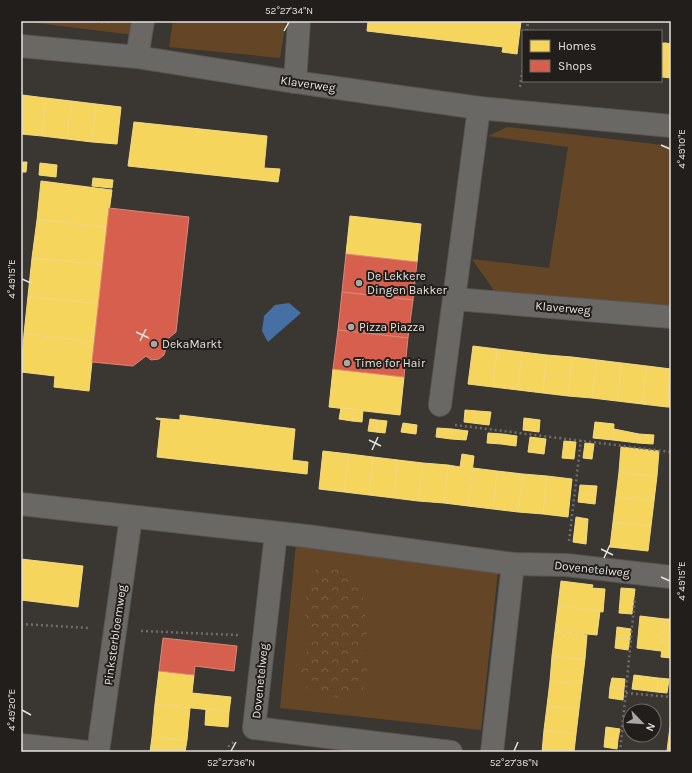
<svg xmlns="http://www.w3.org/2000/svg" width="692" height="773" font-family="Karla,sans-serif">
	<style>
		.green { fill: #644626 }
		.forest { fill: url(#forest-crowns) }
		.water { fill: #466fa4 }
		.homes { fill: #f6d55c; stroke: #f2d983 }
		.shops { fill: #d6604d; stroke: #db8778 }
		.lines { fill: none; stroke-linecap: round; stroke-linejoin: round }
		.minor-casing { stroke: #585551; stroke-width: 24 }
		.path { stroke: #706d6a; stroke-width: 2.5; stroke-dasharray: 2 3; stroke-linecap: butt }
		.minor { stroke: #6a6865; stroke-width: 22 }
		.ticks { fill: none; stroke: #e7e2de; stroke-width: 1.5 }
		.poi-dot { fill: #aaa6a2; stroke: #211e1b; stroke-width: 1.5 }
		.labels { text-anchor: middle; stroke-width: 4; stroke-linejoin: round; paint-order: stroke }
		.street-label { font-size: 12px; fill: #e7e2de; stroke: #211e1b }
		.poi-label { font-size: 12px; fill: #e7e2de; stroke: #211e1b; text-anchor: start }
		.neatline { fill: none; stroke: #e7e2de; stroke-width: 1.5 }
		.ticks-label { font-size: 10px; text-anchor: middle; fill: #e7e2de }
	</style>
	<defs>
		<pattern id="forest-crowns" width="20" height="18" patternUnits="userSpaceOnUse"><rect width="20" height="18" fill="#644626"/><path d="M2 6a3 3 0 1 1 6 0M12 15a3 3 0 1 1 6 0" fill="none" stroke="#7a6045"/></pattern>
	</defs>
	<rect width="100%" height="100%" fill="#3a3632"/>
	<g class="green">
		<path d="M21 21H136L134 35Z"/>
		<path d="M173 21H286L280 58 169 47Z"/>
		<path d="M507 127 671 146V306L495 292 472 259 549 268 568 147 488 136Z"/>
		<path d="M296 544 498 571 481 730 280 708Z"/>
	</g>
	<g class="forest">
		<path d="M99 21H121C115 29 109 29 100 27Z"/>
		<path d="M329 565 346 566 354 584 363 597 367 632 362 653 368 673 363 690 344 701 326 693 308 689 299 680 303 662 311 642 305 618 306 599 309 581 316 569Z"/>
	</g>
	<path class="water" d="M289 303 301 313 268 342 262 331 264 316 275 305Z"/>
	<g class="homes">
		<path d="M368 21H521L517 54 502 52 503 47 367 31Z"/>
		<path d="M661 43H666L662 77H661Z"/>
		<path d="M666 43 671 44V78L662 77Z"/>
		<path d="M22 95 46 98 42 136 21 134Z"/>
		<path d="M46 98 71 101 67 139 42 136Z"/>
		<path d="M71 101 96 104 92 142 67 139Z"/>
		<path d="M96 104 121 107 117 144 92 142Z"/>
		<path d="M134 122 267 136 264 168 280 169 278 182 128 166Z"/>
		<path d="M21 162H27L26 172H21Z"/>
		<path d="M40 163 57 165 56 177 39 175Z"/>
		<path d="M93 178 113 180 112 188 92 186Z"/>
		<path d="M41 181 112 190 107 227 37 220Z"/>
		<path d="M350 216 421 224 417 262 346 254Z"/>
		<path d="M37 220 107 227 103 265 32 258Z"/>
		<path d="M32 258 103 265 99 304 28 296Z"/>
		<path d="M28 296 99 304 94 342 24 334Z"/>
		<path d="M24 334 94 342 89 391 54 387 55 376 21 372Z"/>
		<path d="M473 346 497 349 493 387 468 384Z"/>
		<path d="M497 349 522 352 518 390 493 387Z"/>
		<path d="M522 352 547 355 543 393 518 390Z"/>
		<path d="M547 355 572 357 568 396 543 393Z"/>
		<path d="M572 357 597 360 592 398 568 396Z"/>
		<path d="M597 360 622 363 617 401 592 398Z"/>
		<path d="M622 363 647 366 642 404 617 401Z"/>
		<path d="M647 366 671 369 667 407 642 404Z"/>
		<path d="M333 369 404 377 400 415 329 407Z"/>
		<path d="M671 371V407H667Z"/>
		<path d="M341 408 354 409 352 421 339 419Z"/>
		<path d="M354 409 363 410 362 422 352 421Z"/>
		<path d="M465 410 491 412 489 425 464 422Z"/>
		<path d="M180 415 295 429 292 460 308 462 307 474 157 457 161 420 156 419V418L180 420Z"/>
		<path d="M524 418 540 420 539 432 523 430Z"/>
		<path d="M370 419 377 420 376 432 368 431Z"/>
		<path d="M377 420 387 421 385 433 376 432Z"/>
		<path d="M595 422 614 424 613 440 593 438Z"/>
		<path d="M403 423 417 425 416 434 401 432Z"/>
		<path d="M437 428 452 429 451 439 436 437Z"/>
		<path d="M452 429 468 431 466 440 451 439Z"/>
		<path d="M614 429 639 434 638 443 613 440Z"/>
		<path d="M488 433 502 434 501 444 487 443Z"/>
		<path d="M502 434 517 436 516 446 501 444Z"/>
		<path d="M639 434 654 435 653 444 638 443Z"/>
		<path d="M530 437 546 439 544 454 528 452Z"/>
		<path d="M564 441 576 442 574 459 562 458Z"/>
		<path d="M585 443 594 444 592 459 583 458Z"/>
		<path d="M621 447 659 451 657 476 619 472Z"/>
		<path d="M323 451 349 454 344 492 319 489Z"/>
		<path d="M349 454 373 457 369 495 344 492Z"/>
		<path d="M462 454 474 456 468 506 444 503 448 465 460 467Z"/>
		<path d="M373 457 398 460 394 498 369 495Z"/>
		<path d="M398 460 423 463 418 501 394 498Z"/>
		<path d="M423 463 448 465 444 503 418 501Z"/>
		<path d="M473 468 497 471 493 509 468 506Z"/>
		<path d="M497 471 523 474 518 512 493 509Z"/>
		<path d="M619 472 657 476 654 501 616 497Z"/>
		<path d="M523 474 547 476 543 514 518 512Z"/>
		<path d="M547 476 572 479 568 517 543 514Z"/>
		<path d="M580 485 597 486 596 495 579 493Z"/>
		<path d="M579 493 596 495 595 504 578 502Z"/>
		<path d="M616 497 654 501 651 526 613 522Z"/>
		<path d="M576 517 588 519 586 544 573 542Z"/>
		<path d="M613 522 651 526 648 551 610 547Z"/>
		<path d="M21 559 83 566 78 607 21 600Z"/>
		<path d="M561 581 593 585 592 588 605 589 603 612 558 606Z"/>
		<path d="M621 588 635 589 632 614 619 613Z"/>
		<path d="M558 606 600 611 597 635 555 631Z"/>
		<path d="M640 616 665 619 661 651 637 648Z"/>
		<path d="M665 619H671V658L661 657Z"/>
		<path d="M617 627 631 629 630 639 616 638Z"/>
		<path d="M555 631 587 635 585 659 552 656Z"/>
		<path d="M616 638 630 639 628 650 615 648Z"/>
		<path d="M552 656 585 659 582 684 550 681Z"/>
		<path d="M159 671 194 675 192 693 231 697 229 712 155 704Z"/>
		<path d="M634 675 658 678 657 692 632 689Z"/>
		<path d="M612 678 625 679 624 689 610 687Z"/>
		<path d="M658 678 669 679 667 693 657 692Z"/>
		<path d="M550 681 582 684 579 709 547 706Z"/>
		<path d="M610 687 624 689 623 700 609 698Z"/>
		<path d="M155 704 190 708 187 740 152 737Z"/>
		<path d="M547 706 579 709 576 734 544 730Z"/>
		<path d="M206 709 229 712 228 727 205 725Z"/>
		<path d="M628 722H630V733H627Z"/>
		<path d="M606 727 620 729 618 739 605 737Z"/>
		<path d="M670 727H671V752L667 751Z"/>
		<path d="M544 730 576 734 574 752H542Z"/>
		<path d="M152 737 187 740 185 752H150Z"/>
		<path d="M605 737 618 739 617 749 604 747Z"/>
	</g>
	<g class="shops">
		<path d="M109 208 189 217 176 332 164 342 166 348 164 355 159 359 151 360 146 356 133 366 92 362Z"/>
		<path d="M346 254 417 262 413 300 342 292Z"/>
		<path d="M342 292 413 300 408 338 338 330Z"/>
		<path d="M338 330 408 338 404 377 333 369Z"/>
		<path d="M163 638 237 646 234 671 195 666 194 675 159 671Z"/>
	</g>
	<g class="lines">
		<defs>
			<g id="minor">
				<path d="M21 46 137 57 295 82 479 108 671 126"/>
				<path d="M137 57 143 21"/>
				<path d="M295 82 299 21"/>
				<path d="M455 299 671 317"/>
				<path d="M440 405 479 108"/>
				<path d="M21 504 306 536 513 564 566 565 671 577"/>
				<path d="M276 533 254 728 451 752"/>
				<path d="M21 745 87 752"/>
				<path d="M98 752 131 517"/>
				<path d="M492 752 513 564"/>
			</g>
		</defs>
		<use href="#minor" class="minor-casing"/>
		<g class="path">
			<path d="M527 31 528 21"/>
			<path d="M520 87 523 66"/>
			<path d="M455 425 671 452"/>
			<path d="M569 541 581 440"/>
			<path d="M21 624 90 628"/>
			<path d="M141 631 238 635"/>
			<path d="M626 693 671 697"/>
			<path d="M228 752 229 746 234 742"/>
			<path d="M620 752 635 597"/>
		</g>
		<use href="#minor" class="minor"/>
	</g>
	<path class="ticks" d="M284 31 289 22M661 145 670 149M22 279 31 283M136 332 149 338M140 341 146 329M369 440 381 446M372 450 378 437M601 549 613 555M604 558 610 545M661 577 670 581M22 710 31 715M231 751 236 742M514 751 518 742"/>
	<g class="poi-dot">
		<circle cx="359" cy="283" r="4"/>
		<circle cx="351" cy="327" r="4"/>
		<circle cx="154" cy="344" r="4"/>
		<circle cx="347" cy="363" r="4"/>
	</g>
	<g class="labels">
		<g class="street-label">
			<text transform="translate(308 84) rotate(8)" y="4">Klaverweg</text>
			<text transform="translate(563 308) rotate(5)" y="4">Klaverweg</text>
			<text transform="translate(592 569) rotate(6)" y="4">Dovenetelweg</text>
			<text transform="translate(115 635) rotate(-82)" y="4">Pinksterbloemweg</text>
			<text transform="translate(260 681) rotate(-84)" y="4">Dovenetelweg</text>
		</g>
		<g class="poi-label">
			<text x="367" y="280">De Lekkere<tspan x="367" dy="14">Dingen Bakker</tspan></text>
			<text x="359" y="331">Pizza Piazza</text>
			<text x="162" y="348">DekaMarkt</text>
			<text x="355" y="367">Time for Hair</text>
		</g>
	</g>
	<rect width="692" height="773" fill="none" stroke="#211e1b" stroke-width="44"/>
	<rect x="522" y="30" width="140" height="52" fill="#211e1b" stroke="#706c69"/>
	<rect x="530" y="40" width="20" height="12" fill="#f6d55c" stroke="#706c69"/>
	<text x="558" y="50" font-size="12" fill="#e7e2de">Homes</text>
	<rect x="530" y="60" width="20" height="12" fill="#d6604d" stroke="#706c69"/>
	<text x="558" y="70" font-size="12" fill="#e7e2de">Shops</text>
	<g transform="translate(642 723) rotate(115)"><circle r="19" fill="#211e1b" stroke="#706c69"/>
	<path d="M0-3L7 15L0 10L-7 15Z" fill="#aaa6a2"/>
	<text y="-6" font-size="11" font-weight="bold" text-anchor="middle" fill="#e7e2de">N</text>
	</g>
	<rect x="22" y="22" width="648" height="729" class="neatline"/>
	<g class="ticks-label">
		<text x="289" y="14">52°27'34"N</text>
		<text transform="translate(681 149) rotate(-90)" y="4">4°49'10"E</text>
		<text transform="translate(11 279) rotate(-90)" y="4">4°49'15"E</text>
		<text transform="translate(681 581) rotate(-90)" y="4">4°49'15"E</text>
		<text transform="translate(11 710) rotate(-90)" y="4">4°49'20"E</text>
		<text x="231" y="766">52°27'36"N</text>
		<text x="514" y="766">52°27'38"N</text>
	</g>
</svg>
